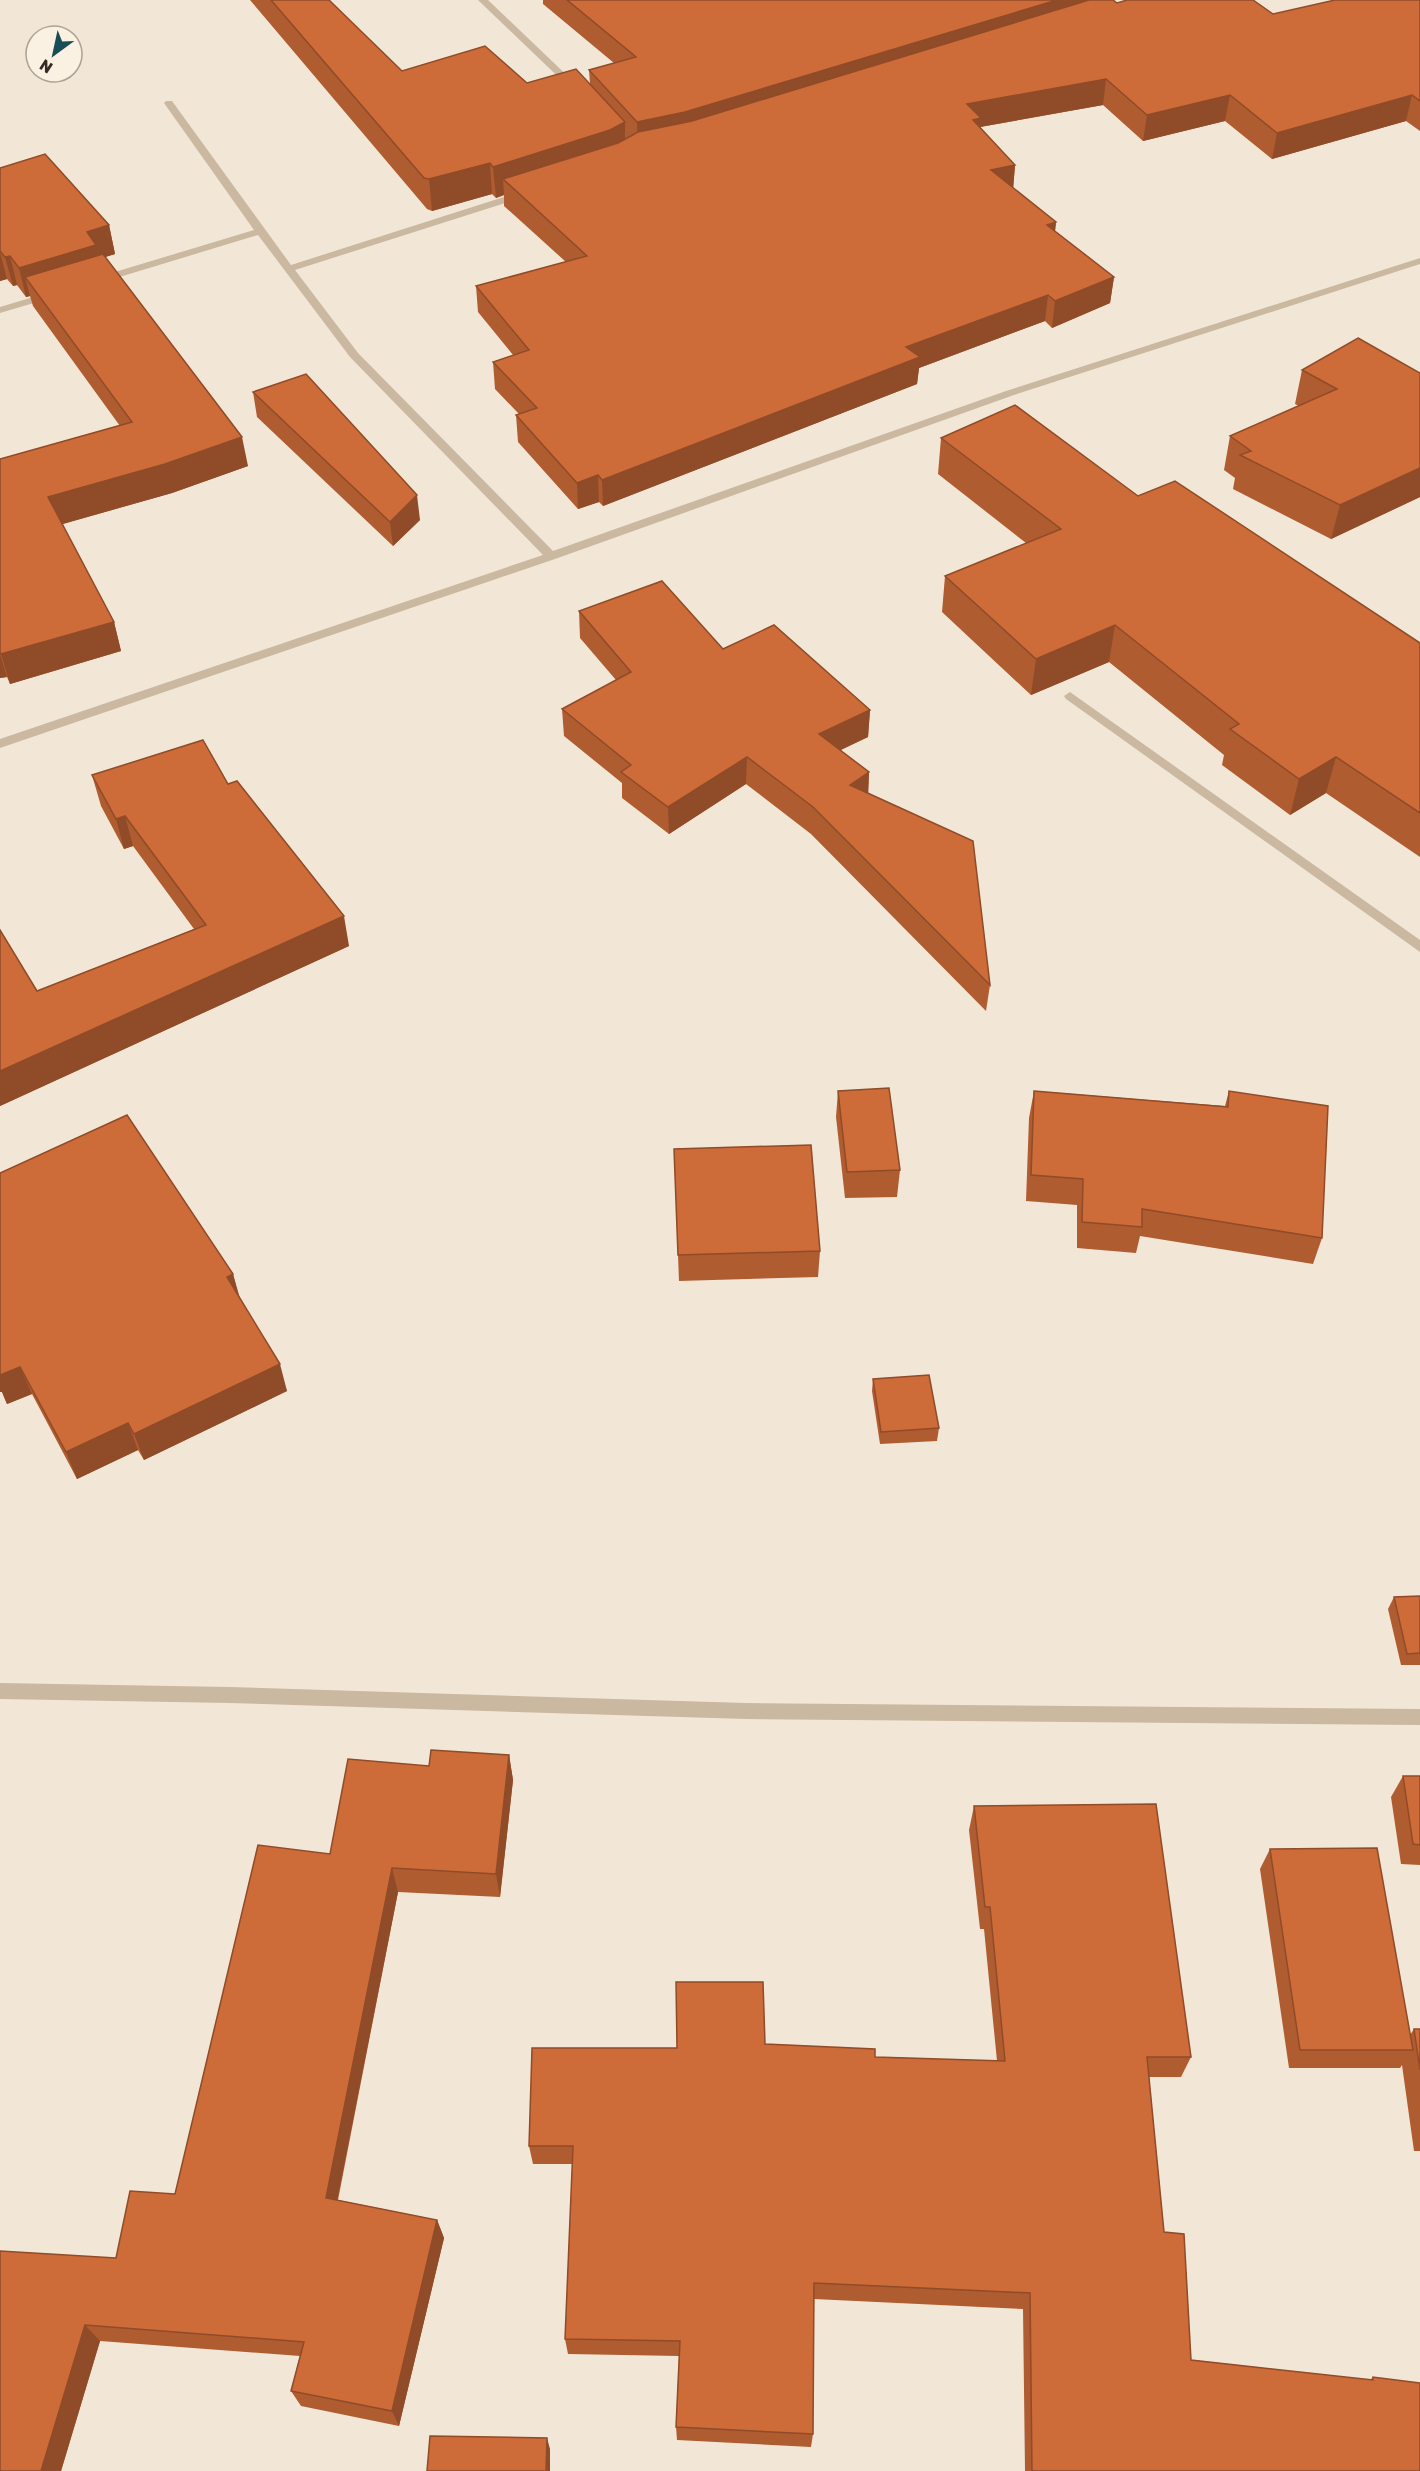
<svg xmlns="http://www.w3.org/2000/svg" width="1420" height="2471" font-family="Rubik,sans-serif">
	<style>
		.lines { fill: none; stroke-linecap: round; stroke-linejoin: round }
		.minor { fill: #cab8a1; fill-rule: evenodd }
		.tertiary { fill: #cab8a1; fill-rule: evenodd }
		.wall { fill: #b05c31 }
		.shaded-wall { fill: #904b28 }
		.building { fill: #cd6b39; stroke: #904b28; stroke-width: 1.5 }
	</style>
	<rect width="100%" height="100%" fill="#f2e7d6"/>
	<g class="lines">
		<g class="minor">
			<path d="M478 0H488L578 86V90H572Z"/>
			<path d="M166 101H172L291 265 519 192H527V196L295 270 358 353 553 551 1006 391 1420 258V264L1014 395 555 559 0 748V739L543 555 350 357 258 235 103 282H95V278L254 230 164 103Z"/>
			<path d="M50 292 55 295 54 297 0 313V307Z"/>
			<path d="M1070 692 1420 940V952L1066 699 1064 696Z"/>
		</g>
		<path class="tertiary" d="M0 1683 229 1687 746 1703 1420 1709V1725L746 1719 229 1703 0 1699Z"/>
	</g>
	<g class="wall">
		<path d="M250 0H329L402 71 527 83 590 84 589 70 614 63 543 4V0H1113L1117 3 1273 14 1420 0V131L1406 121 1272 159 1225 121 1143 141 1103 105 980 127 1015 165 1013 188 1056 222 1055 231 1114 277 1110 303 1052 328 1045 321 919 368 917 384 603 506 599 502 578 509 518 442 516 415 519 414 495 389 493 362 513 355 478 312 476 286 566 262 504 206V195L496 198 492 194 432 211 427 209Z"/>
		<path d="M0 168 109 225 115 254 105 257 248 466 172 493 62 524 114 622 121 651 10 684 7 677 0 678V459L120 426 33 306 30 296 26 297 17 285 13 286 7 279 0 281Z"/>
		<path d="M1302 370 1420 373V497L1331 539 1233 489 1235 478 1224 470 1230 436 1299 406 1295 404Z"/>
		<path d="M253 392 420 520 393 546 257 417Z"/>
		<path d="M941 438 1138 496 1420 643V857L1326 793 1290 815 1222 765 1224 755 1109 662 1031 695 942 612 945 576 1026 543 938 474Z"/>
		<path d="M579 611 723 649 870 710 868 737 840 750 869 772 868 793 990 985 986 1011 811 834 746 784 669 834 622 798V783L564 736 562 709 616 680 580 638Z"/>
		<path d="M92 775 228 784 349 946 0 1106V930L37 991 194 929 133 846 124 849 101 806Z"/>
		<path d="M838 1091 900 1170 897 1197 845 1198 836 1117Z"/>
		<path d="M1034 1091 1225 1106 1229 1091 1322 1238 1313 1264 1140 1236 1136 1253 1077 1248V1205L1026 1201 1029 1118Z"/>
		<path d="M674 1149 820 1251 818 1277 679 1281Z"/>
		<path d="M0 1173 233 1274 239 1298 287 1391 144 1460 138 1450 77 1479 32 1394 7 1404 2 1392Z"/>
		<path d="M873 1379 939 1428 937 1441 880 1444 872 1391Z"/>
		<path d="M1420 1596V1665H1401L1388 1609 1394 1597Z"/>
		<path d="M509 1755 513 1780 500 1897 398 1892 338 2200 437 2220 444 2238 399 2426 301 2406 291 2391 300 2356 100 2341 61 2471H0L116 2258 175 2194 330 1854 429 1766Z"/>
		<path d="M1403 1776H1420V1865L1401 1864 1391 1797Z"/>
		<path d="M974 1806 1191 2057 1181 2077H1149L1164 2232 1191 2360 1370 2380 1373 2377 1420 2471H1025L1023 2309 814 2299 813 2434 811 2447 677 2440 676 2427 679 2356 568 2354 565 2339 573 2164H533L529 2146 677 2048 765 2044 875 2057 997 2061 984 1929H980L969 1830Z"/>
		<path d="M1270 1849 1410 2035 1414 2029H1420V2151H1414L1402 2065 1400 2068H1289L1260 1869Z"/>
	</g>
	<g class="shaded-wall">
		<path d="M1057 0H1097L638 149 637 122Z"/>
		<path d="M1106 79 1103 105 980 127 971 145 967 104Z"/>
		<path d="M1230 95 1225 121 1143 141 1147 115Z"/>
		<path d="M1412 95 1406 121 1272 159 1277 133Z"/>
		<path d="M625 122V152L503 179 504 195 496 198 493 167Z"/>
		<path d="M490 163 492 194 432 211 429 179Z"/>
		<path d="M1015 165 1013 191 991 170Z"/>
		<path d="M1056 222 1053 249 1047 225Z"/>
		<path d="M109 225 115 254 99 259 25 277 30 296 26 297 19 268 87 232Z"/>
		<path d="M0 252 7 279 0 281Z"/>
		<path d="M10 256 17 285 13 286 5 257Z"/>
		<path d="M1114 277 1110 303 1052 328 1055 301Z"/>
		<path d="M1048 295 1045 321 919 368 917 384 603 506 602 480 906 347Z"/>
		<path d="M242 437 248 466 172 493 56 526 48 497Z"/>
		<path d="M1420 468V497L1331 539 1340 505Z"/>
		<path d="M598 475 599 502 578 509 577 483Z"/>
		<path d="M417 495 420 520 393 546 390 522Z"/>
		<path d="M114 622 121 651 10 684 1 654Z"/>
		<path d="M1115 625 1109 662 1031 695 1036 659Z"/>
		<path d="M0 654 7 677 0 678Z"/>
		<path d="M870 710 868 737 818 761 819 734Z"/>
		<path d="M747 757 746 784 669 834 668 807Z"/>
		<path d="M1336 757 1326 793 1290 815 1299 779Z"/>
		<path d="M869 772 868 799 850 785Z"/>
		<path d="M125 816 133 846 124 849 116 819Z"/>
		<path d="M344 916 349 946 0 1106V1071Z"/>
		<path d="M233 1274 241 1302 227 1277Z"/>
		<path d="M280 1364 287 1391 144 1460 134 1434Z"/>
		<path d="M20 1367 32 1394 7 1404 2 1392H0V1375Z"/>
		<path d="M128 1423 138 1450 77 1479 66 1452Z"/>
		<path d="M509 1755 513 1780 500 1897 496 1874Z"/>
		<path d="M392 1868 398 1892 334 2216 326 2198Z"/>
		<path d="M437 2220 444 2238 399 2426 392 2411Z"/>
		<path d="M85 2325 100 2341 61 2471H41Z"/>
		<path d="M547 2438 550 2449V2471H546Z"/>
	</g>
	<g class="building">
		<path d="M271 0H329L402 71 485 46 527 83 576 69 625 122 610 130 493 167 490 163 429 179 424 178Z"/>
		<path d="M567 0H1057L685 112 637 122 589 70 636 57Z"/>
		<path d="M1089 0H1113L1117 3 1127 0H1253L1273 14 1335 0H1420V101L1412 95 1277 133 1230 95 1147 115 1106 79 967 104 981 118 973 120 1015 165 991 170 1056 222 1047 225 1114 277 1055 301 1048 295 906 347 920 357 602 480 598 475 577 483 516 415 537 408 493 362 529 350 476 286 587 256 503 179 618 143 638 132 692 121Z"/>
		<path d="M45 154 109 225 87 232 96 245 19 268 10 256 5 257 0 251V168Z"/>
		<path d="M103 254 242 437 165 464 48 497 114 622 1 654 0 652V459L132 422 25 277Z"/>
		<path d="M1358 338 1420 373V468L1340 505 1240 455 1251 451 1230 436 1337 389 1302 370Z"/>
		<path d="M306 374 417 495 390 522 253 392Z"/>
		<path d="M1015 405 1138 496 1175 481 1420 643V813L1336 757 1299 779 1230 729 1239 724 1115 625 1036 659 945 576 1061 529 941 438Z"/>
		<path d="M662 581 723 649 774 625 870 710 819 734 869 772 850 785 973 841 990 985 813 807 747 757 668 807 621 772 631 765 562 709 631 672 579 611Z"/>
		<path d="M203 740 228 784 237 781 344 916 0 1071V930L37 991 206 925 125 816 116 819 92 775Z"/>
		<path d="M889 1088 900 1170 847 1172 838 1091Z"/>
		<path d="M1034 1091 1228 1107 1229 1091 1328 1106 1322 1238 1142 1209V1227L1082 1222 1083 1179 1031 1175Z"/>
		<path d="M127 1115 233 1274 227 1277 280 1364 134 1434 128 1423 66 1452 20 1367 0 1375V1173Z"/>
		<path d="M811 1145 820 1251 678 1255 674 1149Z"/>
		<path d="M929 1375 939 1428 881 1432 873 1379Z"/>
		<path d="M1420 1596V1653L1407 1654 1394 1597Z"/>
		<path d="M431 1750 509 1755 496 1874 392 1868 326 2198 437 2220 392 2411 291 2391 304 2342 85 2325 41 2471H0V2251L116 2258 130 2191 175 2194 258 1845 330 1854 348 1759 429 1766Z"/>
		<path d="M1403 1776H1420V1845L1413 1844Z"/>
		<path d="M1156 1804 1191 2057H1147L1164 2232 1184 2234 1191 2360 1373 2380V2377L1420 2383V2471H1032L1030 2293 814 2283 813 2434 676 2427 680 2341 565 2339 573 2146H529L532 2048H677L676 1982H763L765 2044 875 2049V2057L1005 2061 990 1907H985L974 1806Z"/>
		<path d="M1377 1848 1413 2050H1300L1270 1849Z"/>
		<path d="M1414 2029H1420V2070Z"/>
		<path d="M430 2436 547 2438 546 2471H427Z"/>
	</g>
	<g transform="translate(54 54) rotate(213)"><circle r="28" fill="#faf1e2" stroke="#aba296" stroke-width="1.5"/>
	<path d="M0-4.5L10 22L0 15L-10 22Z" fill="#184d57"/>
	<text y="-9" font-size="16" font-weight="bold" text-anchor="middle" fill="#342b24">N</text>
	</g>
</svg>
